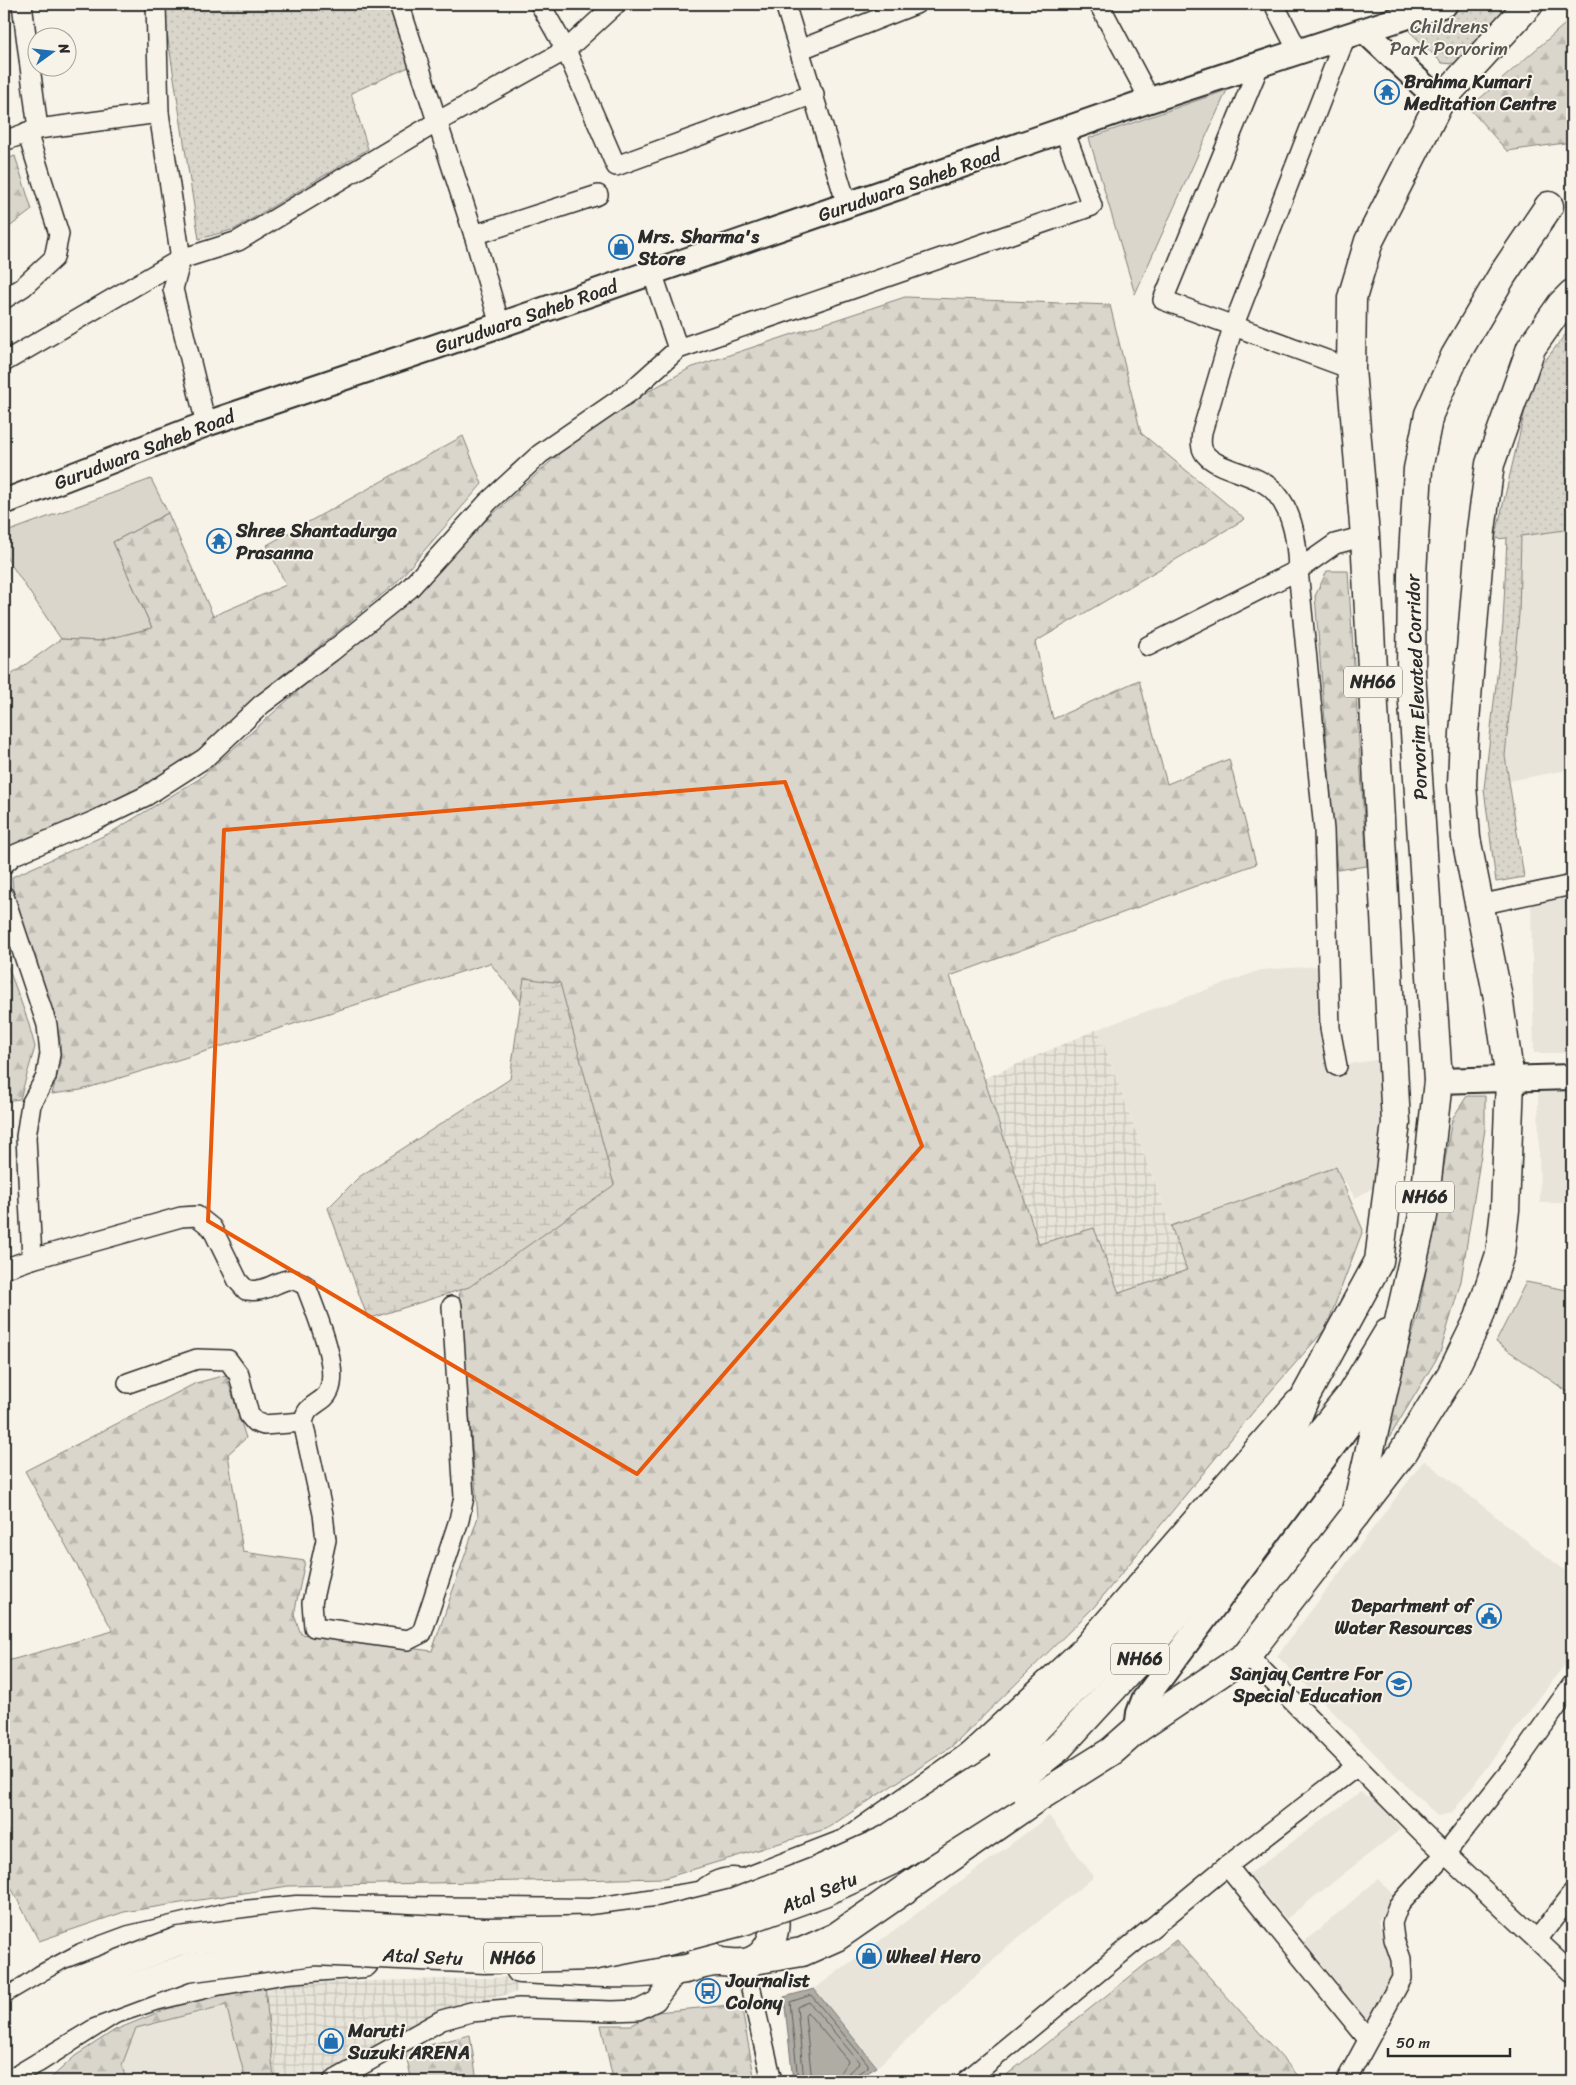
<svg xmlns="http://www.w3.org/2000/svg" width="1576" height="2085" font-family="Sriracha,sans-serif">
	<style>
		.built { fill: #e8e4da }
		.industrial { fill: url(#industrial-grid) }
		.grass { fill: #dad6cc; stroke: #82807c }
		.forest { fill: url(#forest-firs); stroke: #82807c }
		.wetland { fill: url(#wetland-marsh); stroke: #82807c }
		.park { fill: url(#park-dots); stroke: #82807c }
		.water { fill: #afaca4; stroke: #7a7874 }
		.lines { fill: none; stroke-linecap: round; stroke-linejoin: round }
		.shore { stroke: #605f5b; stroke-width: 1 }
		.minor-casing { stroke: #2b2b2b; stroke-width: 22 }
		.tertiary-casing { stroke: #2b2b2b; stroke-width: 28 }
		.primary-casing { stroke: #2b2b2b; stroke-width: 31 }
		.trunk-casing { stroke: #2b2b2b; stroke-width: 31 }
		.minor { stroke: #f7f3e8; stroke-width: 19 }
		.tertiary { stroke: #f7f3e8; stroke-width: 24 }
		.primary { stroke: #f7f3e8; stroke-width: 28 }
		.trunk { stroke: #f7f3e8; stroke-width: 28 }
		.trunk-bridge-casing { stroke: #2b2b2b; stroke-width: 31; stroke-linecap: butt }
		.trunk-bridge { stroke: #f7f3e8; stroke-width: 28 }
		.marked { fill: none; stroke: #e8590c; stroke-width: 4; stroke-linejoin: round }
		.labels { text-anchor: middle; stroke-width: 4; stroke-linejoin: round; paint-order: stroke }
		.shield { fill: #f7f3e8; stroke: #686764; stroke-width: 1 }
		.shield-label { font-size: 18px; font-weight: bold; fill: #2b2b2b }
		.park-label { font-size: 19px; fill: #575653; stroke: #f7f3e8 }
		.poi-label { font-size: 19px; font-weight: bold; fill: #2b2b2b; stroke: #f7f3e8; text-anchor: start }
		.street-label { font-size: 19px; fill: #2b2b2b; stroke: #f7f3e8 }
	</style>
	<defs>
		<pattern id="industrial-grid" width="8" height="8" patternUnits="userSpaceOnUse" patternTransform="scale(1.25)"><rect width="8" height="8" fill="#e8e4da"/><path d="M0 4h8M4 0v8" fill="none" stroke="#c7c4bb"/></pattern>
		<pattern id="forest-firs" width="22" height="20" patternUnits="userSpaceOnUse" patternTransform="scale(1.25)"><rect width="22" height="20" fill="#dad6cc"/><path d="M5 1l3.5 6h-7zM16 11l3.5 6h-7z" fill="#bbb8af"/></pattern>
		<pattern id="wetland-marsh" width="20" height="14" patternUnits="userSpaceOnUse" patternTransform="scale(1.25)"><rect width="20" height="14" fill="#dad6cc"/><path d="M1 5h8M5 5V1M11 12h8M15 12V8" fill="none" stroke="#bbb8af"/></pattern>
		<pattern id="park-dots" width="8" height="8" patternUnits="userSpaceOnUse" patternTransform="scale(1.25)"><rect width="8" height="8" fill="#dad6cc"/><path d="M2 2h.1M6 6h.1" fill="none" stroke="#bbb8af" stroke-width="1.8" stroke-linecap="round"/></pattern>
	</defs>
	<rect width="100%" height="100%" fill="#f7f3e8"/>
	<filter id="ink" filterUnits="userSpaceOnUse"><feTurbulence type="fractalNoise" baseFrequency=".02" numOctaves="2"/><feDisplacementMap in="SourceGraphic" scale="10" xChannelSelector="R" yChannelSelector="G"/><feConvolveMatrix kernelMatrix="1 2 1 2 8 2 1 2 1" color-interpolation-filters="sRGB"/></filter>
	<g filter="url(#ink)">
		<g class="built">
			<path d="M1572 504V769L1509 781 1505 755 1519 615 1516 513Z"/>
			<path d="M1572 896V1053H1534L1531 905Z"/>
			<path d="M1319 966 1330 1067 1388 1058 1383 1182 1355 1198 1336 1167 1171 1226 1098 1029 1261 970Z"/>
			<path d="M1572 1090V1203H1540L1538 1092Z"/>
			<path d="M1424 1460 1572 1576V1655L1452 1813 1437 1816 1277 1656Z"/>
			<path d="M1360 1792 1376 1800 1401 1829 1286 1919 1249 1874Z"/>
			<path d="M1049 1816 1094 1877 1009 1945 877 2067 814 1989Z"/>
			<path d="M1378 1879 1393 1895 1378 1922 1398 1975 1367 2020 1304 1942Z"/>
			<path d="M227 2005 246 2081H126L122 2065 136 2028Z"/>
		</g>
		<g class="industrial">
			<path d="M1098 1029 1187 1270 1119 1294 1094 1228 1039 1244 983 1079Z"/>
			<path d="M516 1977 517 1992 446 2009 340 2073 314 2081H274L265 1984Z"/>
		</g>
		<g class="grass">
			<path d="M1227 90 1135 294 1089 138Z"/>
			<path d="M151 479 168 513 113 542 152 628 99 641 61 639 4 554V533Z"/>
			<path d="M1526 1282 1572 1291V1395L1496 1342Z"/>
		</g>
		<g class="forest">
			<path d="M1572 18V142L1507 151 1469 108Z"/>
			<path d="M15 156 32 210 4 231V160Z"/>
			<path d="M905 297 1110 305 1141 433 1245 519 1035 642 1053 719 1139 680 1167 784 1229 759 1256 864 950 976 1039 1244 1094 1228 1119 1293 1187 1270 1171 1226 1336 1167 1363 1230 1326 1328 1258 1406 1094 1607 954 1745 826 1829 665 1878 288 1886 124 1912 39 1941 4 1874V1662L113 1631 25 1471 196 1383 226 1375 246 1438 228 1454 243 1552 305 1561 294 1615 301 1634 432 1651 478 1517 459 1292 549 1154 538 1023 490 963 81 1090 52 1094 60 1065V1038L13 891 12 877 110 833 199 779 326 666 594 422 690 368Z"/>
			<path d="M463 436 482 484 396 583 315 650 281 676 201 753 136 794 4 854V680L61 639 99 641 152 628 113 542 168 513 213 616 286 585 267 545Z"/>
			<path d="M1327 571H1348L1367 866 1337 870 1315 596Z"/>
			<path d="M4 956 28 1021 35 1047 20 1099 4 1101Z"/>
			<path d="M1467 1096H1485V1129L1461 1281 1440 1353 1383 1448 1378 1443 1418 1317 1452 1119Z"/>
			<path d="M1176 1940 1303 2081H999Z"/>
			<path d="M265 1984 274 2081H246L226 2005 136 2028 122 2065 126 2081H48L75 2056 115 2030 186 2001Z"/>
			<path d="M741 2004 755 2081H602L613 2079 601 2025H632L657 2012Z"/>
			<path d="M470 2035 477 2081H412L405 2051Z"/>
		</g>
		<path class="wetland" d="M524 978 560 983 614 1185 469 1287 368 1319 328 1208 359 1177 510 1079Z"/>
		<g class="park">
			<path d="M166 4H391L411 66 351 93 368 149 235 229 199 239 166 26Z"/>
			<path d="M1470 4H1515L1454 64 1442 63 1405 27Z"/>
			<path d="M1572 326V529L1521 536 1519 614 1505 756 1524 877 1496 882 1484 789 1503 624 1507 538 1495 539 1533 376Z"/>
		</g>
		<path class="water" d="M814 1989 877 2067 854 2081H793L784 1997Z"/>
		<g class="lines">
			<g class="shore">
				<path d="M798 2081 790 2002 811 1995 868 2064V2067L854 2076 852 2081"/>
				<path d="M804 2081 797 2007 809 2002 859 2062 858 2065 849 2072 846 2081"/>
				<path d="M812 2081 805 2015 807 2012 848 2061 841 2071 839 2081"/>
			</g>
			<defs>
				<g id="minor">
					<path d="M22 4 38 129"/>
					<path d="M156 4 159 113"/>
					<path d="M399 4 474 235 500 325"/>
					<path d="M540 4 566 50 616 166 814 94"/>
					<path d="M785 4 847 205"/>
					<path d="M1099 4 1150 100"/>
					<path d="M1274 4 1299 53"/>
					<path d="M799 50 916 4"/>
					<path d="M1259 66 1163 300 1351 369"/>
					<path d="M4 141 38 129 159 113 181 259 173 289 206 424"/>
					<path d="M474 235 598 195"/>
					<path d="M4 299 23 287 54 258 59 234 27 132"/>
					<path d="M678 349 1092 206 1064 130"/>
					<path d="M4 362 181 259 238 241 437 122 566 50 616 4"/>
					<path d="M1148 646 1298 570 1335 544 1365 536"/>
					<path d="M4 864 14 855 94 821 146 796 205 758 261 705 331 652 409 589 488 502 540 454 630 392 678 349 652 272"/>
					<path d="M4 896 47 1025 50 1054 46 1077 31 1104 26 1137 32 1259"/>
					<path d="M1479 905 1572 885"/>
					<path d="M1337 1066 1330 1028 1324 830 1298 570C1297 544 1294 514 1276 493 1258 472 1220 472 1205 454 1200 448 1201 439 1202 432L1233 327 1345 38"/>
					<path d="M4 1269 32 1259 181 1217 197 1216 212 1228 238 1281 246 1290C250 1290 255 1291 258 1290 279 1287 285 1271 306 1286 315 1311 340 1367 329 1391 325 1401 313 1403 307 1412 305 1415 304 1419 303 1422L323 1514 326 1540 312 1603 314 1627 408 1640 422 1633 459 1520 464 1497 452 1306"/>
					<path d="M128 1383 197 1359 228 1360 239 1375 249 1415 255 1422 264 1425 303 1422"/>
					<path d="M1247 1655 1422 1832 1572 1973"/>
					<path d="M1357 1766 1227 1866 1368 2039"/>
					<path d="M1537 1940 1572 1894"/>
					<path d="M745 1963 772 2081"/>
					<path d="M333 2081 442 2020 471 2012 519 2008 612 2011 638 2010 656 2001 679 1970"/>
					<path d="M966 2081 1227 1866"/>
					<path d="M1346 2081 1402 1978 1401 1959 1394 1939 1392 1923 1398 1906 1445 1854 1521 1757 1572 1685"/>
				</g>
				<g id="tertiary">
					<path d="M1365 31 1440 101"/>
					<path d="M4 502 206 424 500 325 1150 100 1445 4"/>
					<path d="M1438 1081 1572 1077"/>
					<path d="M1137 1729 1139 1713 1144 1700 1351 1422 1357 1403V1383"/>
				</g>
				<g id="primary">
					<path d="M744 1883 847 1843 971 1756 1084 1651 1298 1404"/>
					<path d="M754 1960 802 1952 836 1937 1031 1802 1112 1751 1137 1729 1247 1655 1402 1454 1451 1375 1479 1318 1500 1254 1505 1210 1510 1080 1499 1003 1466 838 1462 785 1464 733 1481 530 1490 464 1531 348 1561 305 1572 294"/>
					<path d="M520 1969C572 1971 626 1977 679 1970 692 1969 706 1961 719 1962 732 1962 740 1966 752 1961 771 1952 779 1928 772 1909 768 1897 758 1888 746 1884 700 1870 670 1933 719 1962"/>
					<path d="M4 2006 43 1979 84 1957 130 1940 232 1916 297 1910 590 1913 705 1895"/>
					<path d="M4 2075 37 2058 112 2010 151 1997 217 1981 287 1969 364 1963"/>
				</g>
				<g id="trunk">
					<path d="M1355 1515 1423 1216 1438 1081 1411 672 1412 574 1418 469 1429 414 1455 356 1503 274 1549 206"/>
					<path d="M999 1767 1134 1627 1290 1434 1306 1395 1379 1261 1396 1123 1365 536 1351 369 1352 298 1369 241 1440 101 1529 4"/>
					<path d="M1007 1788 1058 1748 1140 1659 1350 1396 1388 1333"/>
				</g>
			</defs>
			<use href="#minor" class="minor-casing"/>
			<use href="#tertiary" class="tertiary-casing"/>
			<use href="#primary" class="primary-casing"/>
			<use href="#trunk" class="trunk-casing"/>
			<use href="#minor" class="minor"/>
			<use href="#tertiary" class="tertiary"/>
			<use href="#primary" class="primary"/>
			<use href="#trunk" class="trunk"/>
			<defs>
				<g id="trunk-bridge">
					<path d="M4 2022 72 1982 179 1941 312 1924 485 1932 589 1930 661 1921 734 1903 817 1871 886 1840 999 1767"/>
					<path d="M4 2054 84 2006 186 1968 314 1951 485 1959 592 1956 668 1941 743 1921 824 1892 895 1859 1007 1788"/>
				</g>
			</defs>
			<use href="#trunk-bridge" class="trunk-bridge-casing"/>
			<use href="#trunk-bridge" class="trunk-bridge"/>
		</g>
	</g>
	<path class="marked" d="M785 782 922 1146 637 1474 208 1221 224 830Z"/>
	<defs>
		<symbol id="temple-ring" viewBox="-11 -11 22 22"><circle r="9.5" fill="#f7f3e8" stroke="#1f6fb2" stroke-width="1.5"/><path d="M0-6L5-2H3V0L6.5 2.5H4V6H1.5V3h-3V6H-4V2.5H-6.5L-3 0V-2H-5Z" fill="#1f6fb2"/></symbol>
		<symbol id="shop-ring" viewBox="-11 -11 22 22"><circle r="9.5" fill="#f7f3e8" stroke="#1f6fb2" stroke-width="1.5"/><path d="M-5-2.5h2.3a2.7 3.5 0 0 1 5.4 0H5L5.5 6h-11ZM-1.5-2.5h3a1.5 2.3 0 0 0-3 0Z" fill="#1f6fb2"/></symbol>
		<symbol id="civic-ring" viewBox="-11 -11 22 22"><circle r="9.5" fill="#f7f3e8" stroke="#1f6fb2" stroke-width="1.5"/><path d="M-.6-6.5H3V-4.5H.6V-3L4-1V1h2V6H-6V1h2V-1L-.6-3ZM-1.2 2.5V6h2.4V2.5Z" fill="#1f6fb2"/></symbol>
		<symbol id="school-ring" viewBox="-11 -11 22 22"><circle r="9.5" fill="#f7f3e8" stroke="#1f6fb2" stroke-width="1.5"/><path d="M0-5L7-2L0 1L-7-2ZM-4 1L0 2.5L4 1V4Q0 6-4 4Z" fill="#1f6fb2"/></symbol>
		<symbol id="bus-ring" viewBox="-11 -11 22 22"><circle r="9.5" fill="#f7f3e8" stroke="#1f6fb2" stroke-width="1.5"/><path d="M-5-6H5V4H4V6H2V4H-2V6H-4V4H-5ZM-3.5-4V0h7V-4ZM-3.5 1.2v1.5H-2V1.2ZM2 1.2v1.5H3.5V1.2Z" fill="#1f6fb2"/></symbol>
	</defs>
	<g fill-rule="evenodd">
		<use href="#temple-ring" x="1373" y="78" width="28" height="28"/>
		<use href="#shop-ring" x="607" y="233" width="28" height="28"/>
		<use href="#temple-ring" x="205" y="527" width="28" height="28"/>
		<use href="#civic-ring" x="1475" y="1602" width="28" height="28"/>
		<use href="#school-ring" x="1385" y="1670" width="28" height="28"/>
		<use href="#shop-ring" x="855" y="1942" width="28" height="28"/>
		<use href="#bus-ring" x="694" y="1977" width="28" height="28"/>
		<use href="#shop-ring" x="317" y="2027" width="28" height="28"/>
	</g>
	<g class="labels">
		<g class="shield">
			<rect x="1344" y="666.5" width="58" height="31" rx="4"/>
			<rect x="1396" y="1181.5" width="58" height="31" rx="4"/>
			<rect x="1111" y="1643.5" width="58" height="31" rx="4"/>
			<rect x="484" y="1942.5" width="58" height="31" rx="4"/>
		</g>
		<g class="shield-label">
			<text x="1373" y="688">NH66</text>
			<text x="1425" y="1203">NH66</text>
			<text x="1140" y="1665">NH66</text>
			<text x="513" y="1964">NH66</text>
		</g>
		<g class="park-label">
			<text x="1449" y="33">Childrens<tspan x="1449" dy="22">Park Porvorim</tspan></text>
		</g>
		<g class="poi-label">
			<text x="1404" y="88">Brahma Kumari<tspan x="1404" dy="22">Meditation Centre</tspan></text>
			<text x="638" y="243">Mrs. Sharma's<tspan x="638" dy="22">Store</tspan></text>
			<text x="236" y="537">Shree Shantadurga<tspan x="236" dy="22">Prasanna</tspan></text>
			<text x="1472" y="1612" text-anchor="end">Department of<tspan x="1472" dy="22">Water Resources</tspan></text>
			<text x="1382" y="1680" text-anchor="end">Sanjay Centre For<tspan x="1382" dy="22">Special Education</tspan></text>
			<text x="886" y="1963">Wheel Hero</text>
			<text x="726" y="1987">Journalist<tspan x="726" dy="22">Colony</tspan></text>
			<text x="348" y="2037">Maruti<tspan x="348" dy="22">Suzuki ARENA</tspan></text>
		</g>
		<g class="street-label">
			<text transform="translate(909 184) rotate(-19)" y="7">Gurudwara Saheb Road</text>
			<text transform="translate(526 316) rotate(-19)" y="7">Gurudwara Saheb Road</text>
			<text transform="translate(144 449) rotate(-21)" y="7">Gurudwara Saheb Road</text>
			<text transform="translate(1416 687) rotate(-92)" y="7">Porvorim Elevated Corridor</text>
			<text transform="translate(819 1892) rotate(-22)" y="7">Atal Setu</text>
			<text transform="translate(423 1956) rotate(3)" y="7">Atal Setu</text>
		</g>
	</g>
	<rect width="1576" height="2085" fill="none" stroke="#f7f3e8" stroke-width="20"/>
	<rect x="10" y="10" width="1556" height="2065" fill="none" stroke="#2b2b2b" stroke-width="2" filter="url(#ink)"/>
	<g transform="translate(52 52) rotate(75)"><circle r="24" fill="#f7f3e8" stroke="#a5a39c"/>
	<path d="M0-4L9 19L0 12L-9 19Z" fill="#1f6fb2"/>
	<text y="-8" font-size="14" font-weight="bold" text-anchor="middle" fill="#2b2b2b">N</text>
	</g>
	<path d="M1388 2048v8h122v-8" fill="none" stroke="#2b2b2b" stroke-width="2.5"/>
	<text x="1396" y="2048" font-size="15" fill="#2b2b2b" stroke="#f7f3e8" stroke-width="4" paint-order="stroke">50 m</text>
</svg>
